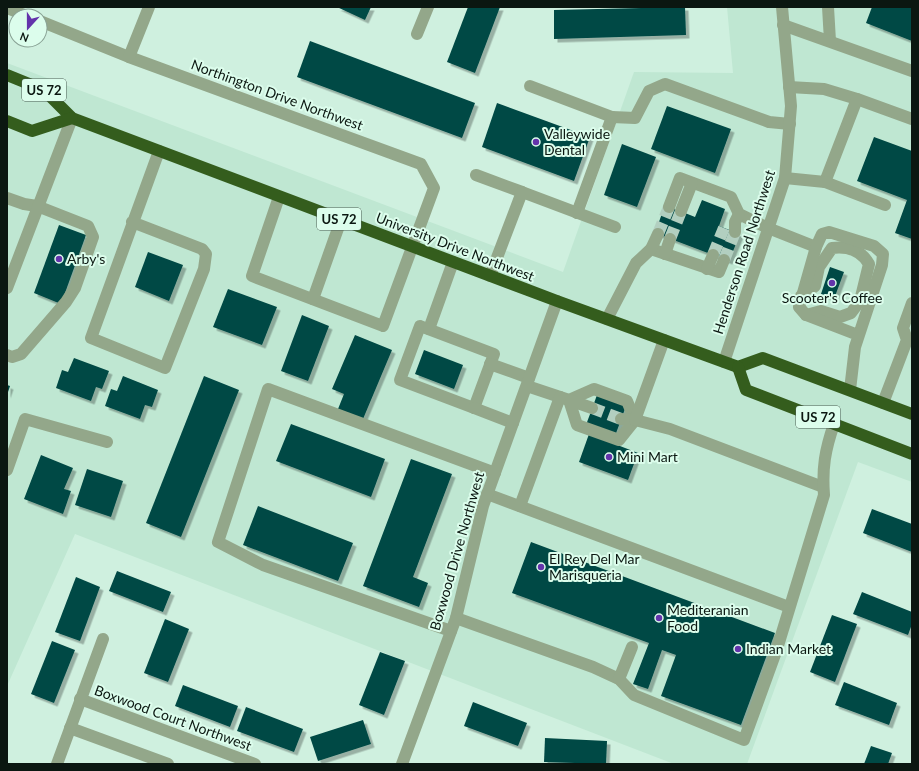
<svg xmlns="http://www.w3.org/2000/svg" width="919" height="771" font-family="Lato,sans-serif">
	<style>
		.built { fill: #bfe7d2 }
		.building { fill: #004844; filter: url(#shadow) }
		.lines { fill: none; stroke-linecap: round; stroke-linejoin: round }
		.minor-tunnel { stroke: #b2cfc0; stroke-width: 12; stroke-dasharray: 12 6; stroke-linecap: butt }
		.minor { stroke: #93a78a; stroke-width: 12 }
		.highway { stroke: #345d1d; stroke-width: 12 }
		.poi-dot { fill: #6333ab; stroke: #dcfdec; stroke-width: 1.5 }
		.labels { text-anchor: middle; stroke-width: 4; stroke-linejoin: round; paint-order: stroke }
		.shield { fill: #dcfdec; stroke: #4a5c53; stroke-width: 1 }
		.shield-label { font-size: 13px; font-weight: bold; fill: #0b1711 }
		.street-label { font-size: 14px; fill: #0b1711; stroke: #dcfdec }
		.poi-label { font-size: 14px; fill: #0b1711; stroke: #dcfdec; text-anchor: start }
	</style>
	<defs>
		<filter id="shadow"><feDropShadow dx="3.5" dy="3.5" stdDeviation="0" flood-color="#0004"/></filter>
	</defs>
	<rect width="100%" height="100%" fill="#cff0df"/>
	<path class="built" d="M727 7H912V482L858 462 747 764H674L75 534 7 686V63L563 272 634 72 733 73Z"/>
	<g class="building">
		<path d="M337 7H371L365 20Z"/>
		<path d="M468 7H500L475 73 447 62Z"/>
		<path d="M685 7 686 35 554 39V10Z"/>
		<path d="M872 7H912V41L866 23Z"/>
		<path d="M310 41 475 103 462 138 297 77Z"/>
		<path d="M497 103 590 137 574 181 482 147Z"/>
		<path d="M667 106 731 129 715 173 651 149Z"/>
		<path d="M874 137 912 151V239L895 233 907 200 857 181Z"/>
		<path d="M622 144 656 157 637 207 604 195Z"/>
		<path d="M702 200 725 209 719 226 740 234 729 261 655 233 665 205 695 217Z"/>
		<path d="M59 225 86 235 61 304 34 293Z"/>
		<path d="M148 252 183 265 169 301 135 287Z"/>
		<path d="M830 267 844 272 834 299 821 294Z"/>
		<path d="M228 289 277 307 262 345 213 327Z"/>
		<path d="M302 315 329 326 308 381 281 371Z"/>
		<path d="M355 335 392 350 363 419 338 409 344 394 332 389Z"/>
		<path d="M424 350 463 365 454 389 415 374Z"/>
		<path d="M74 358 109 371 102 389 96 387 91 401 56 388 62 370 68 372Z"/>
		<path d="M123 376 158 390 152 407 145 405 140 419 105 406 111 389 117 391Z"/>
		<path d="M204 376 239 390 181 537 146 523Z"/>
		<path d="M7 385 10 386 7 395Z"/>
		<path d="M597 395 626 406 615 436 586 425Z"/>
		<path d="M291 424 385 459 371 497 276 461Z"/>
		<path d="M589 434 638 453 628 480 579 462Z"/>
		<path d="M41 455 73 468 64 489 71 491 63 514 24 499Z"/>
		<path d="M411 459 452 474 413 577 428 583 419 607 363 586Z"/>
		<path d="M87 469 123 481 111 517 75 505Z"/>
		<path d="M258 506 353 543 338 581 243 545Z"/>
		<path d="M872 509 912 524V552L863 533Z"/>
		<path d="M531 542 775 633 741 725 661 696 676 655 662 650 648 689 633 684 649 643 512 593Z"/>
		<path d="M117 571 171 592 163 612 109 591Z"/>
		<path d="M76 577 100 587 80 641 55 632Z"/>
		<path d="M862 592 912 612V624L908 635 853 614Z"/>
		<path d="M832 615 857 624 835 682 810 672Z"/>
		<path d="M165 619 189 629 168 682 144 673Z"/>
		<path d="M52 641 75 650 54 703 31 694Z"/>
		<path d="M380 652 405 661 384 715 359 705Z"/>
		<path d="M844 682 897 703 889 725 835 705Z"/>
		<path d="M183 685 238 706 230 727 175 706Z"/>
		<path d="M473 702 527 723 518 746 464 726Z"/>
		<path d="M246 707 303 729 294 752 237 731Z"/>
		<path d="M363 720 371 744 318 761 310 737Z"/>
		<path d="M545 738 607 741 606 764 544 762Z"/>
		<path d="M871 746 892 753 888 764H864Z"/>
	</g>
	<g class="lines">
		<g class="minor-tunnel">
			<path d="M658 234 669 207"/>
			<path d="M670 239 681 211"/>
			<path d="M713 255 724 228"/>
			<path d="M724 260 735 232"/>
			<path d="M592 408 621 419"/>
		</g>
		<g class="minor">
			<path d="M828 7 830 41"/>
			<path d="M7 8 27 16"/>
			<path d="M40 21 129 57 421 164 434 188 383 326 252 276 279 197"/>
			<path d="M783 25 912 71"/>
			<path d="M417 34 428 7"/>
			<path d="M129 57 149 7"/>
			<path d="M530 86 612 117 577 213"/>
			<path d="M789 87 824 89 857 99 912 119"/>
			<path d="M612 117 635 118 649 91 665 84 769 122 790 124"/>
			<path d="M476 175 522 192"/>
			<path d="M785 178 825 182 857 99"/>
			<path d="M825 182 885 205"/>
			<path d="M7 198 24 204 37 206 88 226 93 237 75 288 66 302 21 354 12 357 7 355"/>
			<path d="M669 207 680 178 731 197 739 214 768 228 816 247"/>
			<path d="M681 211 692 183"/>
			<path d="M132 222 202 249 206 254 204 269 165 368 91 338 159 151"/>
			<path d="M735 232V222L739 214"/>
			<path d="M651 249 719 272 724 260"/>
			<path d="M665 254 670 239"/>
			<path d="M707 269 713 255"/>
			<path d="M490 276 522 192 615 227"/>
			<path d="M7 288 72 118"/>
			<path d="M801 296 815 286 819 267 832 248C848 246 861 250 869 264L860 301 851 313 840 317 821 311 806 315"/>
			<path d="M313 299 341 220"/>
			<path d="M607 319 636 263 651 249 658 234"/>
			<path d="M420 326 494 354 474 408 400 380Z"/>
			<path d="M429 329 453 262"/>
			<path d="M724 362 785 178 791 106 782 7"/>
			<path d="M490 364 529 378"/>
			<path d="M527 386 569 400 594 389 627 401 635 420"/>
			<path d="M850 390 855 347 882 265 883 254 874 246 829 232 822 234 816 247 799 307 806 315 858 335"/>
			<path d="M883 403 907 340 903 328 912 303"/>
			<path d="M474 408 513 423"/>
			<path d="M592 408 569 400 577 425 619 440 635 420 621 419"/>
			<path d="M635 420 670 429 823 487"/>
			<path d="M635 420 664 340"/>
			<path d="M7 470 25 419 107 442"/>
			<path d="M487 494 789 607"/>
			<path d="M520 506 560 397"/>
			<path d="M456 618 593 667 619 679 634 695 744 740 777 649 824 495C822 468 825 450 834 424"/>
			<path d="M451 631 263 565 218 542 268 389 495 473"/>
			<path d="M619 679 632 647"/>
			<path d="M80 699 255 764"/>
			<path d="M70 728 168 764"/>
			<path d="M57 764 103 639"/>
			<path d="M402 764 456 618 483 506 557 301"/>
		</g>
		<g class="highway">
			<path d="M7 75 44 90 72 118 557 301 738 367 763 358 912 414"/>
			<path d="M7 121 32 131 72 118"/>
			<path d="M738 367 746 390 912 454"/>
		</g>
	</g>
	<g class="poi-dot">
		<circle cx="536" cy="142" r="4"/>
		<circle cx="59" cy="259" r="4"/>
		<circle cx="832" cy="283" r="4"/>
		<circle cx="609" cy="457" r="4"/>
		<circle cx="541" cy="567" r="4"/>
		<circle cx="659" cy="618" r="4"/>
		<circle cx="738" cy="649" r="4"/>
	</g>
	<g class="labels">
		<g class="shield">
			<rect x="22" y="79" width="44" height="22" rx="3"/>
			<rect x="317" y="208" width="44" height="22" rx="3"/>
			<rect x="796" y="406" width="44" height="22" rx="3"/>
		</g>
		<g class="shield-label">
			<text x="44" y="95">US 72</text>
			<text x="339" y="224">US 72</text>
			<text x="818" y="422">US 72</text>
		</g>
		<g class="street-label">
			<text transform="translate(277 95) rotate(20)" y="5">Northington Drive Northwest</text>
			<text transform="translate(455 247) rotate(21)" y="5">University Drive Northwest</text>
			<text transform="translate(744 252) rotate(-72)" y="5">Henderson Road Northwest</text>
			<text transform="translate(457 551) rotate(-74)" y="5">Boxwood Drive Northwest</text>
			<text transform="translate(173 718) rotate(20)" y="5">Boxwood Court Northwest</text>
		</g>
		<g class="poi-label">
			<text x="544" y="139">Valleywide<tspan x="544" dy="16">Dental</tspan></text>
			<text x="67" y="264">Arby's</text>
			<text x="832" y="303" text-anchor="middle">Scooter's Coffee</text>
			<text x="617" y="462">Mini Mart</text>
			<text x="549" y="564">El Rey Del Mar<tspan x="549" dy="16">Marisqueria</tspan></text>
			<text x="667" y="615">Mediteranian<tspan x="667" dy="16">Food</tspan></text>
			<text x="746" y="654">Indian Market</text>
		</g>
	</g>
	<rect width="919" height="771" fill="none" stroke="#0b1711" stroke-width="16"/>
	<g transform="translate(28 28) rotate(201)"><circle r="19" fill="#dcfdec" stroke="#88a194"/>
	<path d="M0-3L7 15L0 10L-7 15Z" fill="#6333ab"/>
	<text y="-6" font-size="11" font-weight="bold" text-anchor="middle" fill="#0b1711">N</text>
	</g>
</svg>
